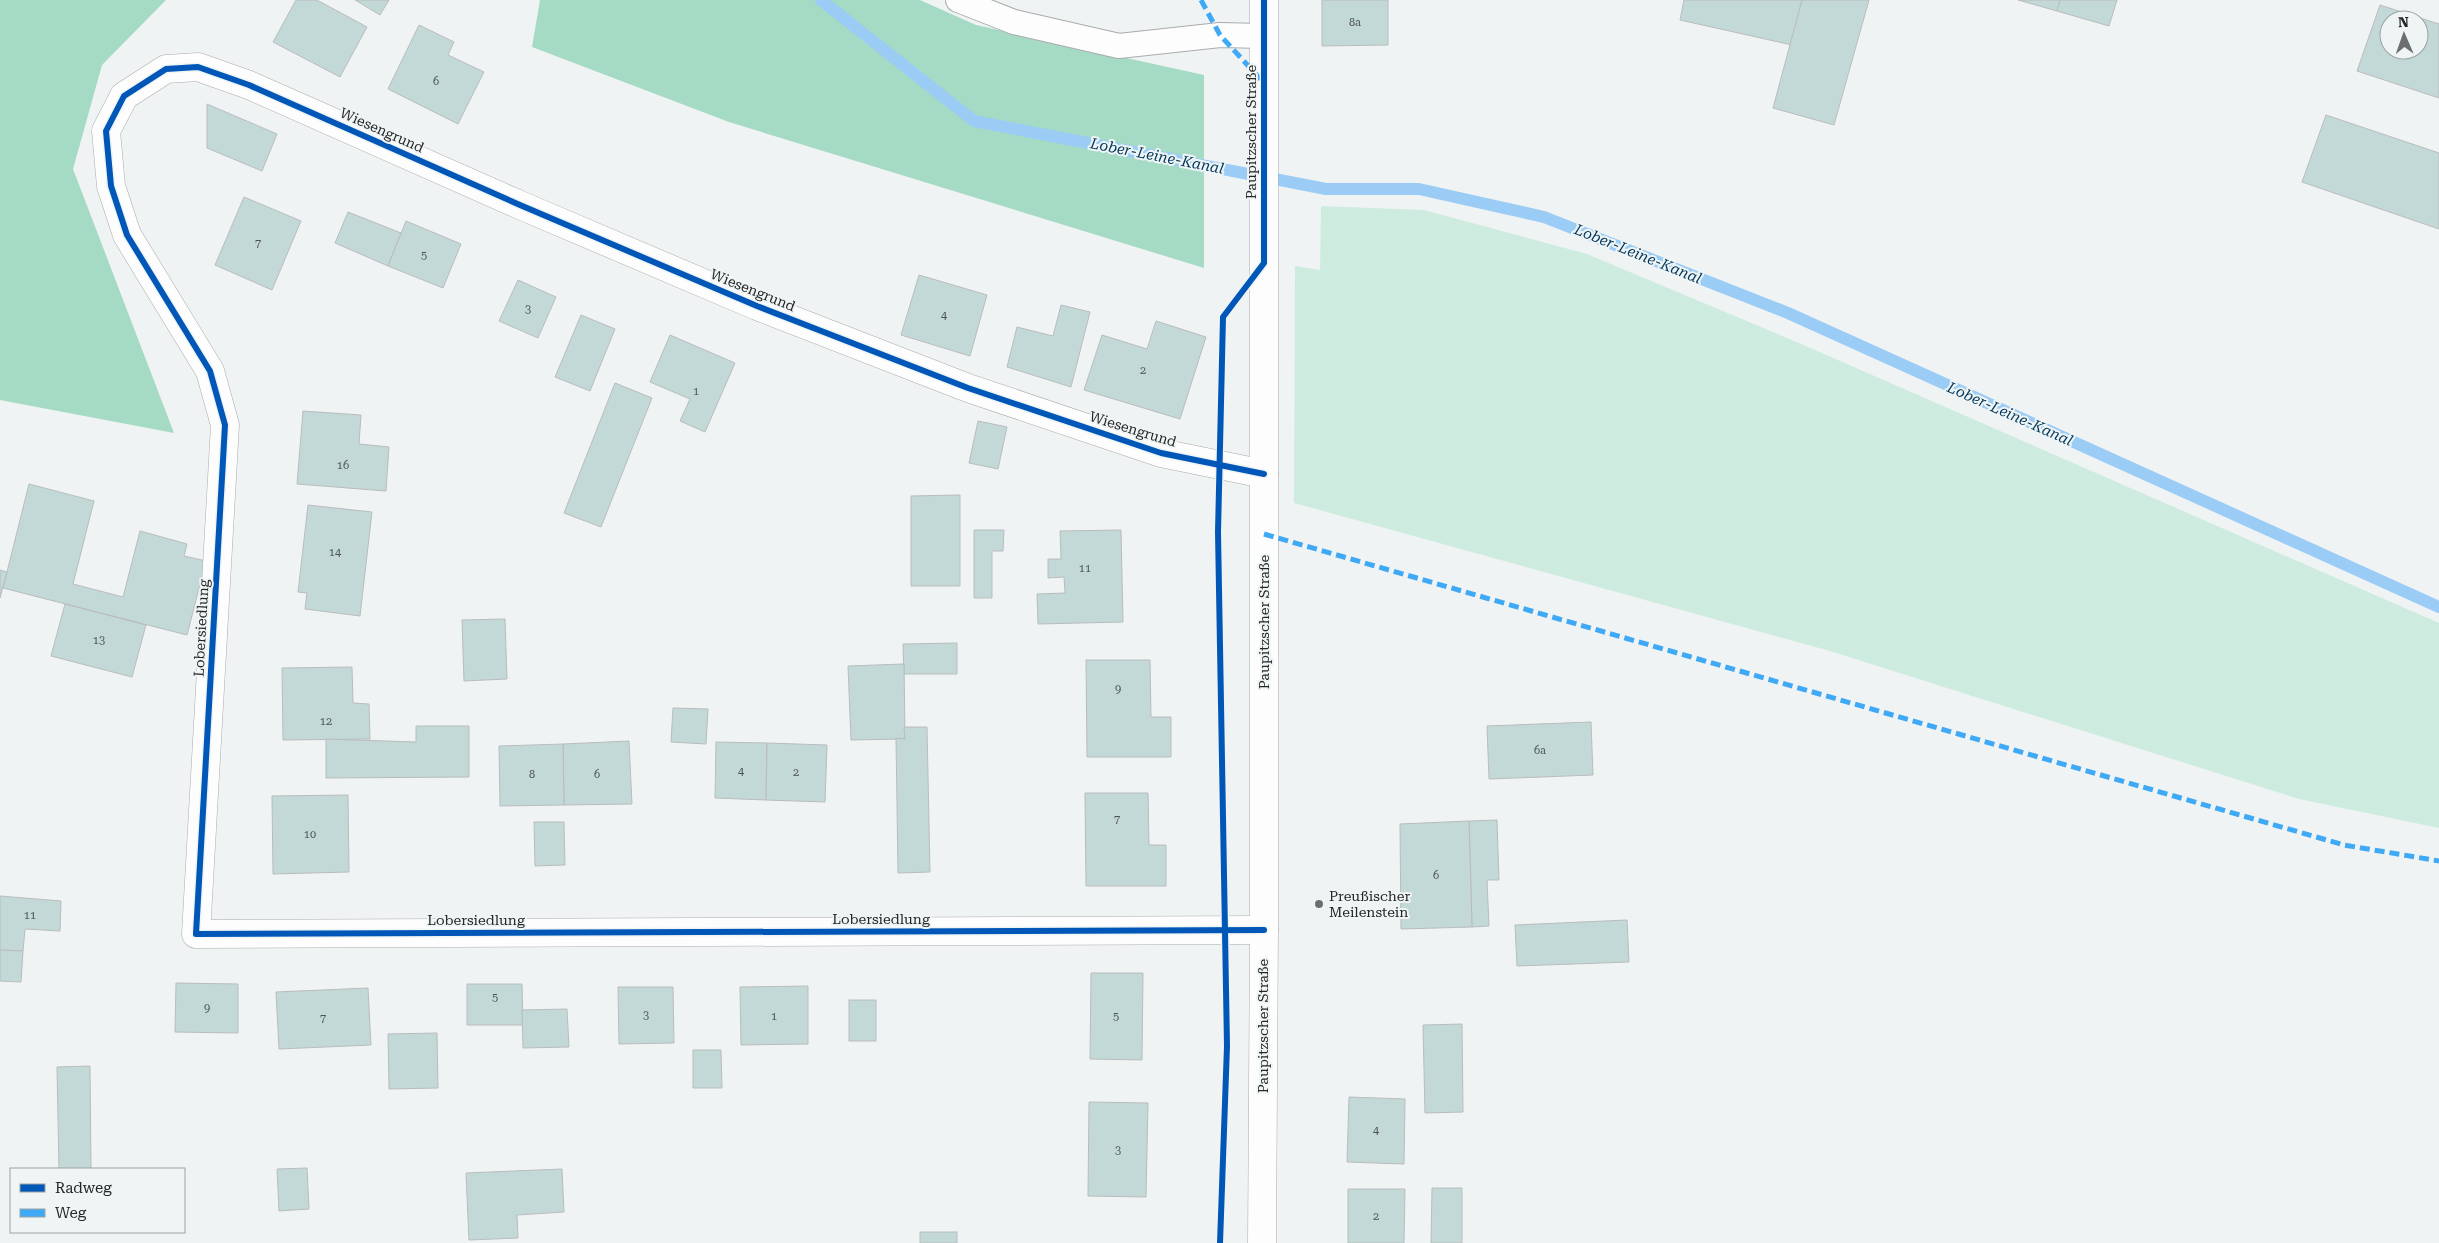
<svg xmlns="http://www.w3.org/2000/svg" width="2439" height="1243" font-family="'Roboto Serif',serif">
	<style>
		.green { fill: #cdecdf }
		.forest { fill: #a5dac4 }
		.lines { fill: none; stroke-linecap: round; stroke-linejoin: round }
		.stream { stroke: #9bccf5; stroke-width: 12 }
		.building { fill: #c2d9d7; stroke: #babcbc; fill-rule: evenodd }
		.lane-casing { stroke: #a9acac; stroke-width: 26 }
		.street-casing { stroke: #a9acac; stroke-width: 29 }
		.secondary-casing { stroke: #a9acac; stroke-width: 29 }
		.lane { stroke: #fdfdfd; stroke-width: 24 }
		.street { stroke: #fdfdfd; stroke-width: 28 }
		.secondary { stroke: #fdfdfd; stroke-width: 28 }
		.quiet { stroke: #3fa9f5; stroke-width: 5; stroke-dasharray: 10 5; stroke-linecap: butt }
		.cycleway-casing { stroke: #eff4f5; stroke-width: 9 }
		.cycleway { stroke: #0057b8; stroke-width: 6 }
		.poi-dot { fill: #6c6e6f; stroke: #eff4f5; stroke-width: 2 }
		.labels { text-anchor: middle; stroke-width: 4; stroke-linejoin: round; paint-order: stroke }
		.number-label { font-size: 11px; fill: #4c5453 }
		.street-label { font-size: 14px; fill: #252727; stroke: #eff4f5 }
		.poi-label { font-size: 14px; fill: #252727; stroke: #eff4f5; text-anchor: start }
		.water-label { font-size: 15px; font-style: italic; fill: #00375b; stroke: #eff4f5 }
	</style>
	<rect width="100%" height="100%" fill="#f0f3f4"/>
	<path class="green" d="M1321 206 1424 210 1587 254 1799 343 2439 623V828L2299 799 1830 651 1294 503 1295 266 1320 270Z"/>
	<g class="forest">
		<path d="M0 0H166L102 65 73 169 174 433 0 400Z"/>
		<path d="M540 0H920L976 25 1204 75V268L729 122 532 47Z"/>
	</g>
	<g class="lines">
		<path class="stream" d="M821 0 974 121 1326 189H1419L1544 217 1788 313 2439 607"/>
	</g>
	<g class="building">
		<path d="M296 0H317L367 27 340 77 273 42Z"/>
		<path d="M355 0H389L380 15Z"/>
		<path d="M1322 0H1388V45L1322 46Z"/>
		<path d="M1684 0H1802L1792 45 1680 20Z"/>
		<path d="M1802 0H1869L1834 125 1773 108Z"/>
		<path d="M2018 0H2060L2057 11Z"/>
		<path d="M2060 0H2117L2109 26 2057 11Z"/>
		<path d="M2380 5 2439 24V98L2357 71ZM2389 20H2419V50H2389Z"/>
		<path d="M419 25 454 42 448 55 484 72 458 124 388 89Z"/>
		<path d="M207 104 277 134 262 171 207 148Z"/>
		<path d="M2326 115 2439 153V229L2302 182Z"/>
		<path d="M244 197 301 221 272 290 215 265Z"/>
		<path d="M348 212 401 233 388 266 335 243Z"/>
		<path d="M406 221 461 244 443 288 388 266Z"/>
		<path d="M919 275 987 295 970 356 901 335Z"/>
		<path d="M518 280 556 297 538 338 499 321Z"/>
		<path d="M1061 305 1090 312 1071 387 1007 367 1017 327 1053 336Z"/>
		<path d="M581 315 615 329 590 391 555 377Z"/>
		<path d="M1156 321 1206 337 1180 419 1084 390 1102 335 1147 349Z"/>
		<path d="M670 335 735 363 705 432 680 421 690 399 650 382Z"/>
		<path d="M615 383 652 398 601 527 564 513Z"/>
		<path d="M303 411 361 415 359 444 389 447 386 491 297 484Z"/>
		<path d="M978 421 1007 427 998 469 969 463Z"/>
		<path d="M29 484 94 501 73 584 123 597 140 531 187 544 184 556 206 561 187 635 3 588Z"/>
		<path d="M960 495V586H911V496Z"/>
		<path d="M308 505 372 512 360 616 305 609 307 593 298 592Z"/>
		<path d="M974 530H1004L1003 551H992V598H974Z"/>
		<path d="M1121 530 1123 622 1038 624 1037 594 1065 593 1064 577 1048 578V559H1061L1060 531Z"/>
		<path d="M0 570 7 572 0 598Z"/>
		<path d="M65 604 146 625 132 677 51 656Z"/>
		<path d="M505 619 507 679 464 681 462 620Z"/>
		<path d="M957 643V674H904L903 644Z"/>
		<path d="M1086 660H1150L1151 717H1171V757H1087Z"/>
		<path d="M904 664 905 739 851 740 848 666Z"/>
		<path d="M352 667 353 703 369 704 370 739 283 740 282 668Z"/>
		<path d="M673 708 708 709 706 744 671 742Z"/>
		<path d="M1591 722 1593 775 1489 779 1487 726Z"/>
		<path d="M416 726H469V777L326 778V739L416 742Z"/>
		<path d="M904 727H927L930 872 898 873 896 738 905 739Z"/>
		<path d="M629 741 632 804 564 805 563 744Z"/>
		<path d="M716 742 767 743 766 800 715 798Z"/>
		<path d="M767 743 827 745 825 802 766 800Z"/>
		<path d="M563 744 564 805 500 806 499 746Z"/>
		<path d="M1085 793H1148L1149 845H1166V886H1086Z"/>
		<path d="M348 795 349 872 273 874 272 796Z"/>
		<path d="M1497 820 1499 880H1487L1489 926 1472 927 1469 821Z"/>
		<path d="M1469 821 1472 927 1401 929 1400 824Z"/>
		<path d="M534 822H564L565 865 535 866Z"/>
		<path d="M0 896 61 901 60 931 25 929 23 951 0 950Z"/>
		<path d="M1627 920 1629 962 1517 966 1515 925Z"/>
		<path d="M0 950 23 951 21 982 0 981Z"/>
		<path d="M1091 973H1143L1142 1060 1090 1059Z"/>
		<path d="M176 983 238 984V1033L175 1032Z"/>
		<path d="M467 984H522L523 1025H467Z"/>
		<path d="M808 986V1044L741 1045 740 987Z"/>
		<path d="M618 987H673L674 1043 619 1044Z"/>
		<path d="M368 988 371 1045 279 1049 276 992Z"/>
		<rect x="849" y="1000" width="27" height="41"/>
		<path d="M567 1009 569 1047 523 1048 522 1010Z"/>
		<path d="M1462 1024 1463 1112 1425 1113 1423 1025Z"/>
		<path d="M437 1033 438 1088 389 1089 388 1034Z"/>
		<path d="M693 1050H721L722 1088H693Z"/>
		<path d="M90 1066 91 1169H59L57 1067Z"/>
		<path d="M1349 1097 1405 1099 1404 1164 1347 1162Z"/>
		<path d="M1089 1102 1148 1103 1146 1197 1088 1196Z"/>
		<path d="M307 1168 309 1209 279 1211 277 1169Z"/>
		<path d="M562 1169 564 1212 517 1215 518 1238 469 1240 466 1173Z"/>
		<path d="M1432 1188H1462V1243H1431Z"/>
		<path d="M1348 1189H1405L1404 1243H1348Z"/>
		<rect x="920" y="1232" width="37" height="11"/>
	</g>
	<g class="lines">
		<defs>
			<path id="lane" d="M958 0 1014 22 1119 46 1220 35 1263 36"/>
			<path id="street" d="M1264 474 1161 453 968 388 757 306 520 205 249 85 198 67 166 69 124 96 106 131 111 186 127 235 210 371 225 425 196 934 1264 930"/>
			<path id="secondary" d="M1262 1243 1264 930V0"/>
		</defs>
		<use href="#lane" class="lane-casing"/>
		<use href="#street" class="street-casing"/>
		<use href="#secondary" class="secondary-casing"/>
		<use href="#lane" class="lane"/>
		<use href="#street" class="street"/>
		<use href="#secondary" class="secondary"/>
		<g class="quiet">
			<path d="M1201 0 1220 35 1263 82"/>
			<path d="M1264 534 2344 845 2439 861"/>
		</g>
		<defs>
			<g id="cycleway">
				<path d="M1264 474 1161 453 968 388 757 306 520 205 249 85 198 67 166 69 124 96 106 131 111 186 127 235 210 371 225 425 196 934 1264 930"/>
				<path d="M1220 1243 1227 1046 1218 532 1223 317 1264 263V0"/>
			</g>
		</defs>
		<use href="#cycleway" class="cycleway-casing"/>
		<use href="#cycleway" class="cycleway"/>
	</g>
	<circle class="poi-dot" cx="1319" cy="904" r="5"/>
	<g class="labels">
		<g class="number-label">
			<text x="1355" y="26">8a</text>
			<text x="436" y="85">6</text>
			<text x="258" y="247">7</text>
			<text x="424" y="259">5</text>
			<text x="528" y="313">3</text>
			<text x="944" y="319">4</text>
			<text x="1143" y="374">2</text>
			<text x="696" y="395">1</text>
			<text x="343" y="469">16</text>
			<text x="335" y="556">14</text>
			<text x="1085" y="572">11</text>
			<text x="99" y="644">13</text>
			<text x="1118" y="693">9</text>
			<text x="326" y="725">12</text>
			<text x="1540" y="754">6a</text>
			<text x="741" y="775">4</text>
			<text x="796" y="776">2</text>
			<text x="532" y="778">8</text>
			<text x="597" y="778">6</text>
			<text x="1117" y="823">7</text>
			<text x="310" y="838">10</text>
			<text x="1436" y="879">6</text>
			<text x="30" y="919">11</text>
			<text x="495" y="1001">5</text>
			<text x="207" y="1012">9</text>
			<text x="646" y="1019">3</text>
			<text x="774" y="1020">1</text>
			<text x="1116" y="1020">5</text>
			<text x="323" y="1022">7</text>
			<text x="1376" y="1134">4</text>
			<text x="1118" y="1154">3</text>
			<text x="1376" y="1220">2</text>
		</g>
		<g class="street-label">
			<text transform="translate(382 130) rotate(24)" y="5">Wiesengrund</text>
			<text transform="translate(1251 132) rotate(-90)" y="5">Paupitzscher Straße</text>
			<text transform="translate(753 290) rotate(22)" y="5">Wiesengrund</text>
			<text transform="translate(1133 429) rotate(17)" y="5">Wiesengrund</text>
			<text transform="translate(1264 622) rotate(-90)" y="5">Paupitzscher Straße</text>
			<text transform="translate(201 628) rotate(-87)" y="5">Lobersiedlung</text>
			<text x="881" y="924">Lobersiedlung</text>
			<text x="476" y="925">Lobersiedlung</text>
			<text transform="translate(1263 1026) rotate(-90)" y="5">Paupitzscher Straße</text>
		</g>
		<g class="poi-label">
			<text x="1329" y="901">Preußischer<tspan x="1329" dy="16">Meilenstein</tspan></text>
		</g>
		<g class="water-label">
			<text transform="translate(1157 156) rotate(11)" y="5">Lober-Leine-Kanal</text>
			<text transform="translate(1638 254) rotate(22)" y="5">Lober-Leine-Kanal</text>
			<text transform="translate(2010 414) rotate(24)" y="5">Lober-Leine-Kanal</text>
		</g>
	</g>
	<rect x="10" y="1168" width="175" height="65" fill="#eff4f5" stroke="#9ea2a3"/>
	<rect x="20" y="1184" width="25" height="8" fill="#0057b8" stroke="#9ea2a3"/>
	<text x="55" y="1193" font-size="15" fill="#252727">Radweg</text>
	<rect x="20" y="1209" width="25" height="8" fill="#3fa9f5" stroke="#9ea2a3"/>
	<text x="55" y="1218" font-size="15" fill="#252727">Weg</text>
	<g transform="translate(2404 35) rotate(358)"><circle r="24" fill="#eff4f5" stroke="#9ea2a3"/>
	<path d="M0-4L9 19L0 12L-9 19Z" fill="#6c6e6f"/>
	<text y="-8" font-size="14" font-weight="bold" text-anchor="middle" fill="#252727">N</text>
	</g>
</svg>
